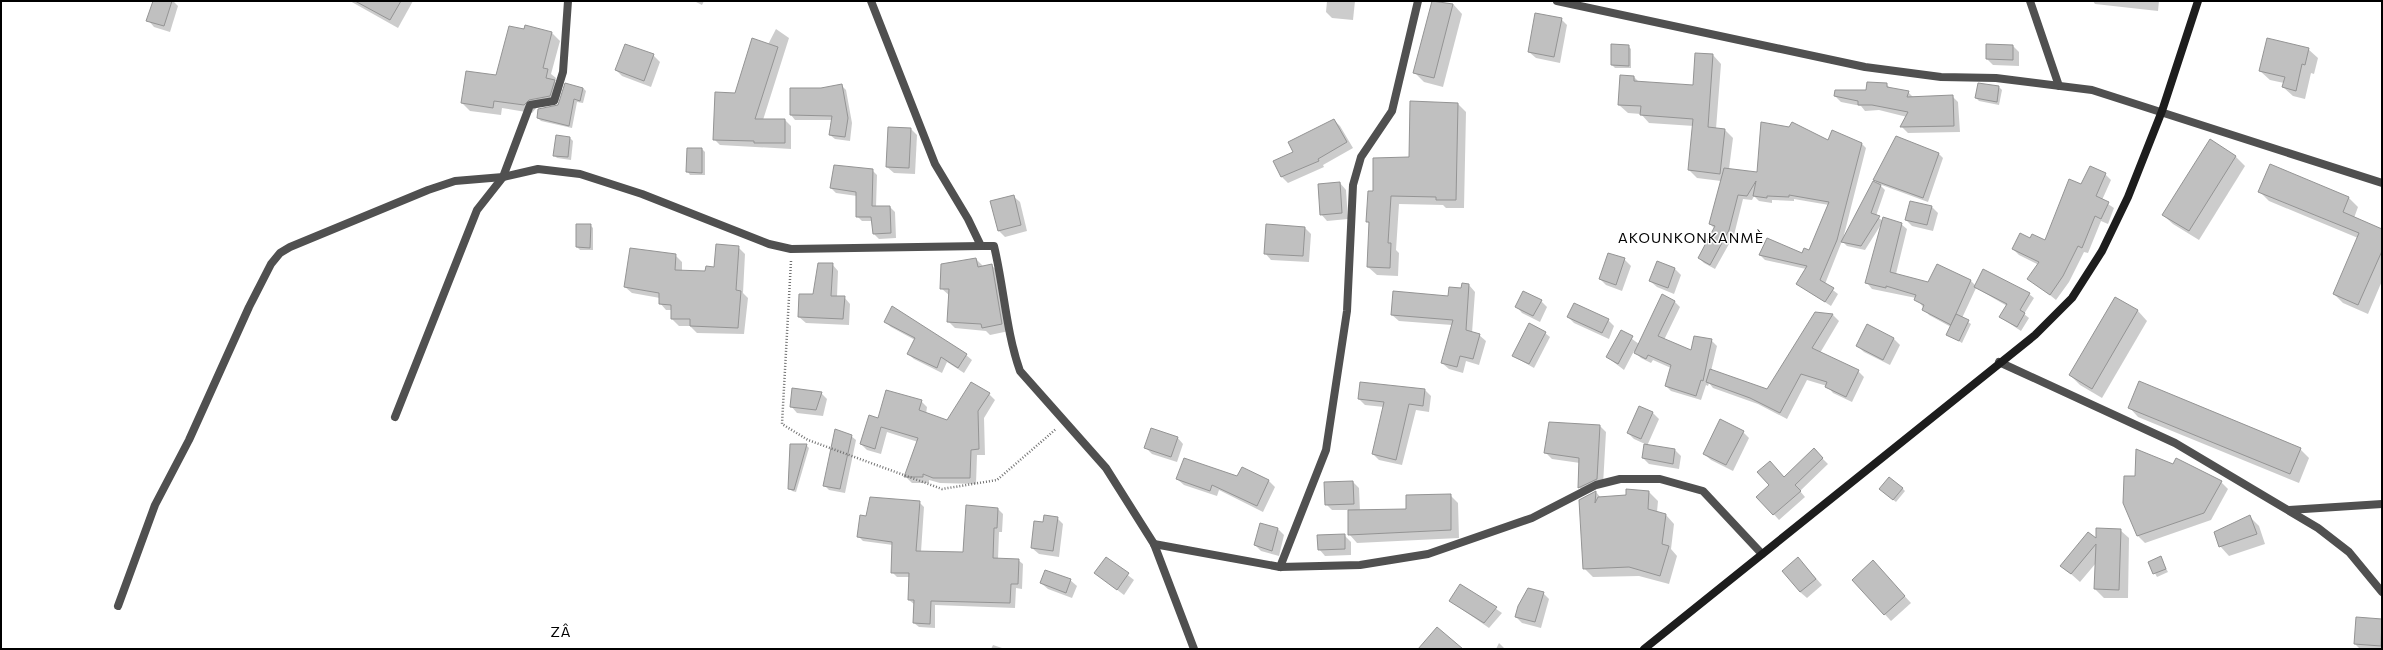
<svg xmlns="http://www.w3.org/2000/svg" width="2383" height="650" font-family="Commissioner,sans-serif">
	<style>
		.shadow { fill: #0003 }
		.building { fill: #c0c0c0; stroke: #949494 }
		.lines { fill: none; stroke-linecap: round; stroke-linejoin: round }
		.path { stroke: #727272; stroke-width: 2.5; stroke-dasharray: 1 2; stroke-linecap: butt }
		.street { stroke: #505050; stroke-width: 8 }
		.secondary { stroke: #1d1d1d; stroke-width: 8 }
		.labels { text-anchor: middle; stroke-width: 3; stroke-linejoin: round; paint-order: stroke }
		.quarter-label { font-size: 14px; letter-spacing: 1px; fill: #000; stroke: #fff }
	</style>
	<rect width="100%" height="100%" fill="#fff"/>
	<g class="shadow">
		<path d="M154 1H173L178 6 170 32 154 27 148 20Z"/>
		<path d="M350 1H413L398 28Z"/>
		<path d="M694 1H704L702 5Z"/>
		<path d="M1327 1H1355L1353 20 1332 18 1326 12Z"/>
		<path d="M1433 1 1453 4 1462 14 1443 87 1424 82 1414 72Z"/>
		<path d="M2093 1H2159L2158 11 2095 4Z"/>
		<path d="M1561 19 1567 25 1560 63 1536 58 1529 52Z"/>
		<path d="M525 26 552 33 560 41 551 74 556 78 555 82 562 89 558 103 583 88 586 91 583 103 577 102 572 128 541 121 538 118 559 103 537 107 532 113 502 108 501 115 470 111 462 103 496 76Z"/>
		<path d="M776 29 789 38 763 120H785L791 126V149L720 145 714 139 736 94 759 62Z"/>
		<path d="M1628 46 1631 49V68H1615L1612 65Z"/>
		<path d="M2013 46 2019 52V66L1993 65 1987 59Z"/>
		<path d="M2308 49 2318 58 2314 74 2311 73 2305 99 2293 96 2283 87 2284 83 2270 80 2260 71Z"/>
		<path d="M653 55 660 62 651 87 622 76 616 70Z"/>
		<path d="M1713 55 1721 64 1716 129 1725 130 1733 138 1729 169 1758 173 1828 142 1862 144 1866 148 1843 239 1880 185 1874 180 1896 137 1939 154 1943 158 1928 202 1879 184 1885 190 1876 216 1883 221 1901 224 1907 229 1896 274 1929 283 1937 265 1971 281 1976 286 2029 294 2034 298 2024 314 2029 318 2021 331 2000 317 2007 306 1976 288 1962 318 1971 324 1962 343 1947 334 1951 327 1929 315 1916 298 1872 289 1867 283 1882 223 1865 250 1847 246 1842 241 1825 284 1838 294 1831 306 1797 284 1806 269 1765 260 1760 255H1803L1810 252 1829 205 1794 199V201L1772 200V203L1759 201 1754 196 1752 200 1743 199 1734 235 1715 269 1704 263 1699 258 1715 229 1710 224 1721 181 1697 178 1689 170 1694 126 1649 123 1641 114 1628 113 1619 105 1634 77 1639 82 1694 86Z"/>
		<path d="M1886 84 1891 89 1908 92 1914 98 1952 96 1958 102 1960 132 1908 133 1902 127 1907 117 1879 110 1865 111 1861 106 1841 102 1835 96 1867 91Z"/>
		<path d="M1978 84 1999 87 2002 90 1999 105 1979 101 1976 98Z"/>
		<path d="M842 86 846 90 852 123 850 141 835 139 830 135 832 120H795L791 115V89H821Z"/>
		<path d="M1411 102 1458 104 1466 112 1464 208H1446L1443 205 1399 204 1396 250 1399 253 1398 276 1377 275 1368 267 1370 224 1367 221 1410 158Z"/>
		<path d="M1334 120 1340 126 1353 148 1323 165 1324 167 1288 183 1282 177 1275 161 1294 153Z"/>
		<path d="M911 129 917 135 915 174 894 173 887 167Z"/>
		<path d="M557 136 570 138 573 141 571 160 557 158 554 155Z"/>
		<path d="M2210 141 2236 157 2245 166 2199 240 2173 224 2163 215Z"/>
		<path d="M702 149 705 152V175H690L688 172Z"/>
		<path d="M2270 166 2349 198 2358 207 2354 218 2382 230V281L2368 314 2343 303 2334 294 2358 238 2269 201 2259 191Z"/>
		<path d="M872 170 877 175 876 207H890L895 212 896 238 879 239 874 234 873 221H862L857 216V196L836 193 831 188Z"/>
		<path d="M2105 174 2111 180 2102 200 2114 208 2108 224 2101 221 2088 253 2084 252 2069 282 2056 300 2029 278 2039 265 2019 255 2013 249 2030 240 2045 241 2082 186Z"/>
		<path d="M1340 183 1346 190 1348 219 1327 221 1321 214Z"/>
		<path d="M1013 196 1020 202 1027 231 1005 237 999 231 991 201Z"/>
		<path d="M1932 207 1938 213 1933 231 1912 226 1906 220Z"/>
		<path d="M590 225 593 228V250H580L577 247Z"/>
		<path d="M1305 228 1311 234 1309 262 1271 260 1265 253Z"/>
		<path d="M738 247 745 254 743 293 748 298 744 334 697 333 690 326H679L672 319V310H666L660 303V298L632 293 625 287 675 255 682 262V271L706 272 715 268Z"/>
		<path d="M976 259 983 266 991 265 999 272 1009 331 990 335 986 331 955 328 948 321 950 296 941 288Z"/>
		<path d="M1624 259 1631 266 1622 291 1606 285 1600 279Z"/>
		<path d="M1657 262 1675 269 1681 275 1674 294 1657 287 1650 281Z"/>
		<path d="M832 264 838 271 837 297H844L850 304 849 325 806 323 799 317Z"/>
		<path d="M1469 285 1475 292 1472 333 1479 335 1486 341 1479 365 1466 361 1463 373 1449 369 1442 363 1452 325 1399 321 1392 315 1449 297Z"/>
		<path d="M2115 298 2138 311 2147 321 2102 398 2080 385 2070 375Z"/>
		<path d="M1541 301 1547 307 1540 322 1522 313 1516 306Z"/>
		<path d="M1675 302 1680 307 1664 340 1692 352 1711 340 1717 346 1711 371 1767 391 1815 313 1833 315 1839 321 1820 353 1858 371 1864 377 1852 402 1833 393 1827 386 1807 380 1787 419 1758 404 1713 388 1709 383 1708 386 1706 385 1701 400 1671 391 1666 386 1671 368 1653 360 1651 363 1641 358 1634 351 1624 370 1607 357 1621 331 1639 344Z"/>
		<path d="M1568 317 1608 320 1614 326 1609 339 1574 323Z"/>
		<path d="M885 322 966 355 972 360 964 373 947 362 942 373 914 359 908 354 915 340 891 327Z"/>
		<path d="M1868 326 1894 339 1900 345 1890 365 1864 352 1857 346Z"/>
		<path d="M1545 333 1550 337 1534 368 1513 356Z"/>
		<path d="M1425 390 1431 396 1429 412 1416 410 1402 465 1379 460 1373 454 1384 407 1365 405 1359 399Z"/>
		<path d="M821 393 827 399 823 416 797 413 791 406Z"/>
		<path d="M989 394 995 400 984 418 985 455H977L976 484 940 483 929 480V483H912L906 477 918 442 887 432 881 454 867 450 861 444 879 419 921 401 927 407 926 414 947 421Z"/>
		<path d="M2129 407 2300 449 2309 458 2299 483 2138 417Z"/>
		<path d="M1652 412 1659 419 1647 446 1675 450 1681 456 1679 469 1649 464 1643 458 1645 444 1634 439 1628 433Z"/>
		<path d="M1600 426 1606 432 1603 485 1586 494 1579 487 1580 463 1552 459 1546 453Z"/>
		<path d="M1743 432 1749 438 1733 471 1711 460 1704 454Z"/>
		<path d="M851 436 856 440 845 493 829 490 824 485Z"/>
		<path d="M1177 437 1183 444 1177 462 1152 454 1146 448Z"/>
		<path d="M806 445 809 448 796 492 792 491 789 488Z"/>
		<path d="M1814 450 1828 464 1800 491 1805 497 1779 520 1758 497 1784 478Z"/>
		<path d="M1242 468 1269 481 1275 487 1263 512 1219 490 1217 496 1184 485 1177 479 1238 478Z"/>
		<path d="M1353 482 1359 488 1360 511 1407 510 1450 495 1458 503 1459 538 1357 543 1349 534V510H1332L1326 504Z"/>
		<path d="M2221 482 2228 489 2211 520 2145 543 2138 536Z"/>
		<path d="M1902 488 1905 491 1896 502 1883 492Z"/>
		<path d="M1596 492 1601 498 1649 492 1658 501 1657 512 1666 515 1674 524 1671 549 1677 556 1669 584 1639 576 1593 577 1584 568 1580 500Z"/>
		<path d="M919 502 924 507 921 552 963 553 967 507 998 509 1003 514 1002 532H999L998 559 1018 560 1023 564 1022 589 1016 588 1015 608 935 605V628L919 627 914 623 915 605 909 600V577H897L892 572 893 545 863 541 858 536 866 517Z"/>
		<path d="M2250 517 2259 526 2265 544 2229 556 2220 546Z"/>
		<path d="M1057 518 1063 524 1059 557 1039 554 1032 548Z"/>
		<path d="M1261 524 1278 529 1284 535 1279 556 1261 551 1255 545Z"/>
		<path d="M2120 530 2129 538 2128 598H2104L2095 589 2096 563 2080 582 2062 566 2097 540Z"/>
		<path d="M1344 535 1351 542V555L1325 556 1319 549Z"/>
		<path d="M2160 557 2168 572 2157 577 2149 562Z"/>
		<path d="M1106 558 1134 580 1124 595 1095 573Z"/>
		<path d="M1798 558 1822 585 1807 598 1800 592Z"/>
		<path d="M1879 568 1911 603 1891 621 1853 580Z"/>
		<path d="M1070 580 1077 586 1072 598 1048 589 1041 583Z"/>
		<path d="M1461 585 1502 613 1489 628 1450 601Z"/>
		<path d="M1543 593 1549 599 1541 628 1522 623 1516 617Z"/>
		<path d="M2382 620V649H2360L2355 644Z"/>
		<path d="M1499 643 1505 649H1496Z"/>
		<path d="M993 645 1005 649H991Z"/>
	</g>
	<g class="building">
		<path d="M153 1H172L164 26 146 21Z"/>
		<path d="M355 1H401L390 20Z"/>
		<path d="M1432 1 1453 4 1434 78 1413 73Z"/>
		<path d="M1535 13 1562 18 1554 57 1528 52Z"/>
		<path d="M525 25 552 32 543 68 548 69 546 78 555 80 550 96 529 100 524 105 494 101 493 108 461 103 466 71 496 75 509 26 524 29Z"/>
		<path d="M752 38 778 47 755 119H785V143H754V141L713 140 715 92 735 93Z"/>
		<path d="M2267 38 2309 48 2305 65 2302 64 2296 91 2282 87 2285 77 2259 71Z"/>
		<path d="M625 44 654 54 644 81 615 70Z"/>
		<path d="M1611 44 1629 45V66L1611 65Z"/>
		<path d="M1986 44 2013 45V60L1986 59Z"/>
		<path d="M1695 53 1713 54 1708 127 1725 129 1720 174 1688 170 1693 119 1640 115 1641 106 1618 105 1620 75 1634 76V81L1693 85Z"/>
		<path d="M1867 82 1887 83V87L1909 91 1907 97 1953 95 1954 126 1900 127 1908 112 1872 105H1858V101L1834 96 1835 90H1866Z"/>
		<path d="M565 83 583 88 580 101 574 99 569 126 537 118 538 109 558 105Z"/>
		<path d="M1978 83 1999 86 1997 102 1975 98Z"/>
		<path d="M842 84 848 118 845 137 829 135 832 116 790 115V88H821Z"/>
		<path d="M1410 101 1458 103 1456 200H1436V197L1391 196 1388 243H1391L1390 268 1367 267 1369 222H1366L1368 191H1373V158L1409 157Z"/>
		<path d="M1334 119 1347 142 1318 159 1319 161 1281 177 1273 161 1293 152 1288 142Z"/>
		<path d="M1761 122 1789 127 1792 122 1828 140 1832 130 1862 143 1837 240 1820 280 1834 288 1825 302 1796 284 1807 266 1759 255 1767 238 1802 253 1804 248 1809 250 1829 202 1789 195V197L1767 196V198L1753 196 1756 181 1747 196 1738 195 1729 230 1710 265 1698 258 1715 226 1709 224 1724 168 1757 172Z"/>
		<path d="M888 127 911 128 909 168 886 167Z"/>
		<path d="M556 135 570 137 568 157 553 156Z"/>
		<path d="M1896 136 1939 153 1923 198 1873 180Z"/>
		<path d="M2210 139 2236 156 2189 231 2162 215Z"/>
		<path d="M687 148H702V173L686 172Z"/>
		<path d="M2270 164 2349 197 2343 212 2382 229V251L2358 305 2333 294 2359 233 2258 192Z"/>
		<path d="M834 165 873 169 872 206H890L891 233 873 234 871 217H856V192L830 188Z"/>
		<path d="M2090 166 2106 173 2096 196 2109 202 2101 219 2095 216 2082 248 2078 246 2063 276 2050 295 2027 279 2039 262 2012 249 2020 233 2030 238 2032 234 2045 240 2069 179 2081 184Z"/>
		<path d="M1873 181 1881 185 1871 213 1880 216 1861 246 1841 242Z"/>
		<path d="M1340 182 1342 213 1320 215 1318 184Z"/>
		<path d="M1014 195 1021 225 998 231 990 201Z"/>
		<path d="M1910 201 1932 206 1927 225 1905 220Z"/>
		<path d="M1883 217 1902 223 1890 272 1928 282 1937 264 1971 280 1951 325 1922 310 1924 305 1914 300 1916 295 1886 286V288L1865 283Z"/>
		<path d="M576 224H591L590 248 576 247Z"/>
		<path d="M1266 224 1305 227 1303 256 1264 254Z"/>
		<path d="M716 244 739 246 736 290 741 291 738 328 690 326V319H671V305L659 304V293L624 287 630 248 676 254 675 270 705 271 706 266 714 267Z"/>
		<path d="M1608 253 1625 258 1616 285 1599 279Z"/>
		<path d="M976 258 978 267 992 264 1002 324 982 328 981 324 947 322 949 289H940L941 264Z"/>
		<path d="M1657 261 1675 268 1668 288 1649 281Z"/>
		<path d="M818 263H833L831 296H845L843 319 798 317 799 294H813Z"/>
		<path d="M1983 269 2030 293 2020 310 2025 313 2017 327 1999 317 2007 304 1974 287Z"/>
		<path d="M1462 283 1469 284 1466 330 1480 334 1473 359 1460 356 1457 367 1441 363 1453 320 1391 315 1393 291 1448 296 1449 287 1461 288Z"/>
		<path d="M1523 291 1542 300 1533 316 1515 307Z"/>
		<path d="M1662 294 1675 301 1658 336 1691 350 1694 336 1712 339 1703 381 1701 380 1696 396 1665 386 1671 365 1648 355 1646 359 1634 353Z"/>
		<path d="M2115 297 2138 310 2092 389 2069 375Z"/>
		<path d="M1574 303 1609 319 1602 333 1567 317Z"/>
		<path d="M892 306 967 354 958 368 941 357 937 368 907 354 915 338 884 322Z"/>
		<path d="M1815 312 1833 314 1812 348 1859 370 1846 397 1825 387 1827 382 1801 374 1780 413 1750 398 1706 382 1710 369 1767 389Z"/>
		<path d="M1956 314 1969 320 1959 341 1946 335Z"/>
		<path d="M1529 323 1546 332 1529 364 1512 356Z"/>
		<path d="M1867 324 1894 338 1883 360 1856 346Z"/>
		<path d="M1621 330 1633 336 1618 364 1606 357Z"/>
		<path d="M2139 381 2301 448 2290 474 2128 408Z"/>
		<path d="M971 382 990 393 978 411 979 449 971 450 970 478H933L923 474V477H904L918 438 881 427 875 449 860 444 869 415 878 418 886 390 922 400 919 410 947 420Z"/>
		<path d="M1360 382 1425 389 1423 406 1409 404 1396 460 1372 454 1384 402 1358 399Z"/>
		<path d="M792 388 822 392 816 410 790 407Z"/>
		<path d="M1639 406 1653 412 1641 439 1627 433Z"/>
		<path d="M1720 419 1744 431 1726 465 1703 454Z"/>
		<path d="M1549 422 1600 425 1597 479 1578 488 1579 458 1544 453Z"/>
		<path d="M1151 428 1178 437 1171 457 1144 448Z"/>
		<path d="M835 429 852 435 840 489 823 486Z"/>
		<path d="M790 444H807L794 490 788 489Z"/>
		<path d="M1644 444 1675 449 1673 464 1642 458Z"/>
		<path d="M1814 448 1823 458 1795 485 1801 491 1773 515 1756 497 1769 485 1757 472 1770 461 1784 477Z"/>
		<path d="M2136 449 2173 464 2176 458 2222 481 2204 513 2137 536 2123 503 2124 476H2135Z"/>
		<path d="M1184 458 1237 476 1242 467 1269 480 1257 506 1212 485 1210 491 1176 479Z"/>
		<path d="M1889 477 1903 488 1893 500 1879 489Z"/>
		<path d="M1353 481 1354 504 1325 505 1324 482Z"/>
		<path d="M1626 489 1649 491 1648 509 1666 514 1662 544 1669 546 1660 576 1629 567 1583 569 1579 500 1596 491 1595 503 1598 497 1626 495Z"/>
		<path d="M1451 494V530L1348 535V510L1406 509V495Z"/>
		<path d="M870 497 920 501 916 551 963 552 966 505 998 508 997 528H994L993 558 1019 559 1018 584H1011L1010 603 931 601 930 624 913 623 914 600H908L909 573H891L892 542 857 537 860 515 866 516Z"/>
		<path d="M1044 515 1058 517 1053 551 1031 548 1034 521 1043 522Z"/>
		<path d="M2250 515 2257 534 2219 547 2214 532Z"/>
		<path d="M1260 523 1278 528 1272 551 1254 545Z"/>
		<path d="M2096 528 2121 529 2119 590 2094 589 2096 544 2071 574 2060 566 2088 532 2096 538Z"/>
		<path d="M1345 534V549L1318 550 1317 535Z"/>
		<path d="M2161 556 2166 569 2153 574 2148 562Z"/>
		<path d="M1106 557 1129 573 1117 590 1094 573Z"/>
		<path d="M1798 557 1816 579 1800 592 1782 571Z"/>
		<path d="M1873 560 1905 596 1884 615 1852 580Z"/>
		<path d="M1045 570 1071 579 1066 593 1040 583Z"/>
		<path d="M1460 584 1497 607 1484 623 1449 601Z"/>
		<path d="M1528 588 1544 592 1535 622 1515 617 1518 606Z"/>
		<path d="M2356 617 2382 619 2381 646 2354 644Z"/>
		<path d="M1437 627 1463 649H1418Z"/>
	</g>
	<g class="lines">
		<path class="path" d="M791 261 782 424 808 440 942 489 997 480 1056 429"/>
		<g class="street">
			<path d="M871 1 935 164 968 219 981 246H994C1004 287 1006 332 1020 371L1106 468 1154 544 1194 649"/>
			<path d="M1557 1 1865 67 1941 77 1996 78 2092 90 2382 183"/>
			<path d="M2030 1 2059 86"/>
			<path d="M1999 362 2175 443 2318 528 2349 552 2382 592"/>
			<path d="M395 417 477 210 503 177 530 105 554 101 563 72 568 1"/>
			<path d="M2289 510 2382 504"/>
			<path d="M1154 544 1280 567 1360 565 1428 554 1532 518 1596 485 1620 479H1660L1703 491 1762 554"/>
			<path d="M1280 567 1326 450 1347 311 1353 185 1361 157 1392 111 1418 1"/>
			<path d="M118 606 155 505 189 440 249 307 271 264 280 253 290 247 428 190 455 181 503 177 538 169 580 174 642 194 769 244 791 249 981 246"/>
		</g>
		<path class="secondary" d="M1644 649 2035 335 2072 298 2102 251 2128 197 2162 111 2198 1"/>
	</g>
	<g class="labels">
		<g class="quarter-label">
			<text x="1691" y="243">AKOUNKONKANMÈ</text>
			<text x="561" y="637">ZÂ</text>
		</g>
	</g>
	<rect width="2383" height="650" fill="none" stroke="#000000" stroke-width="4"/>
</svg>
